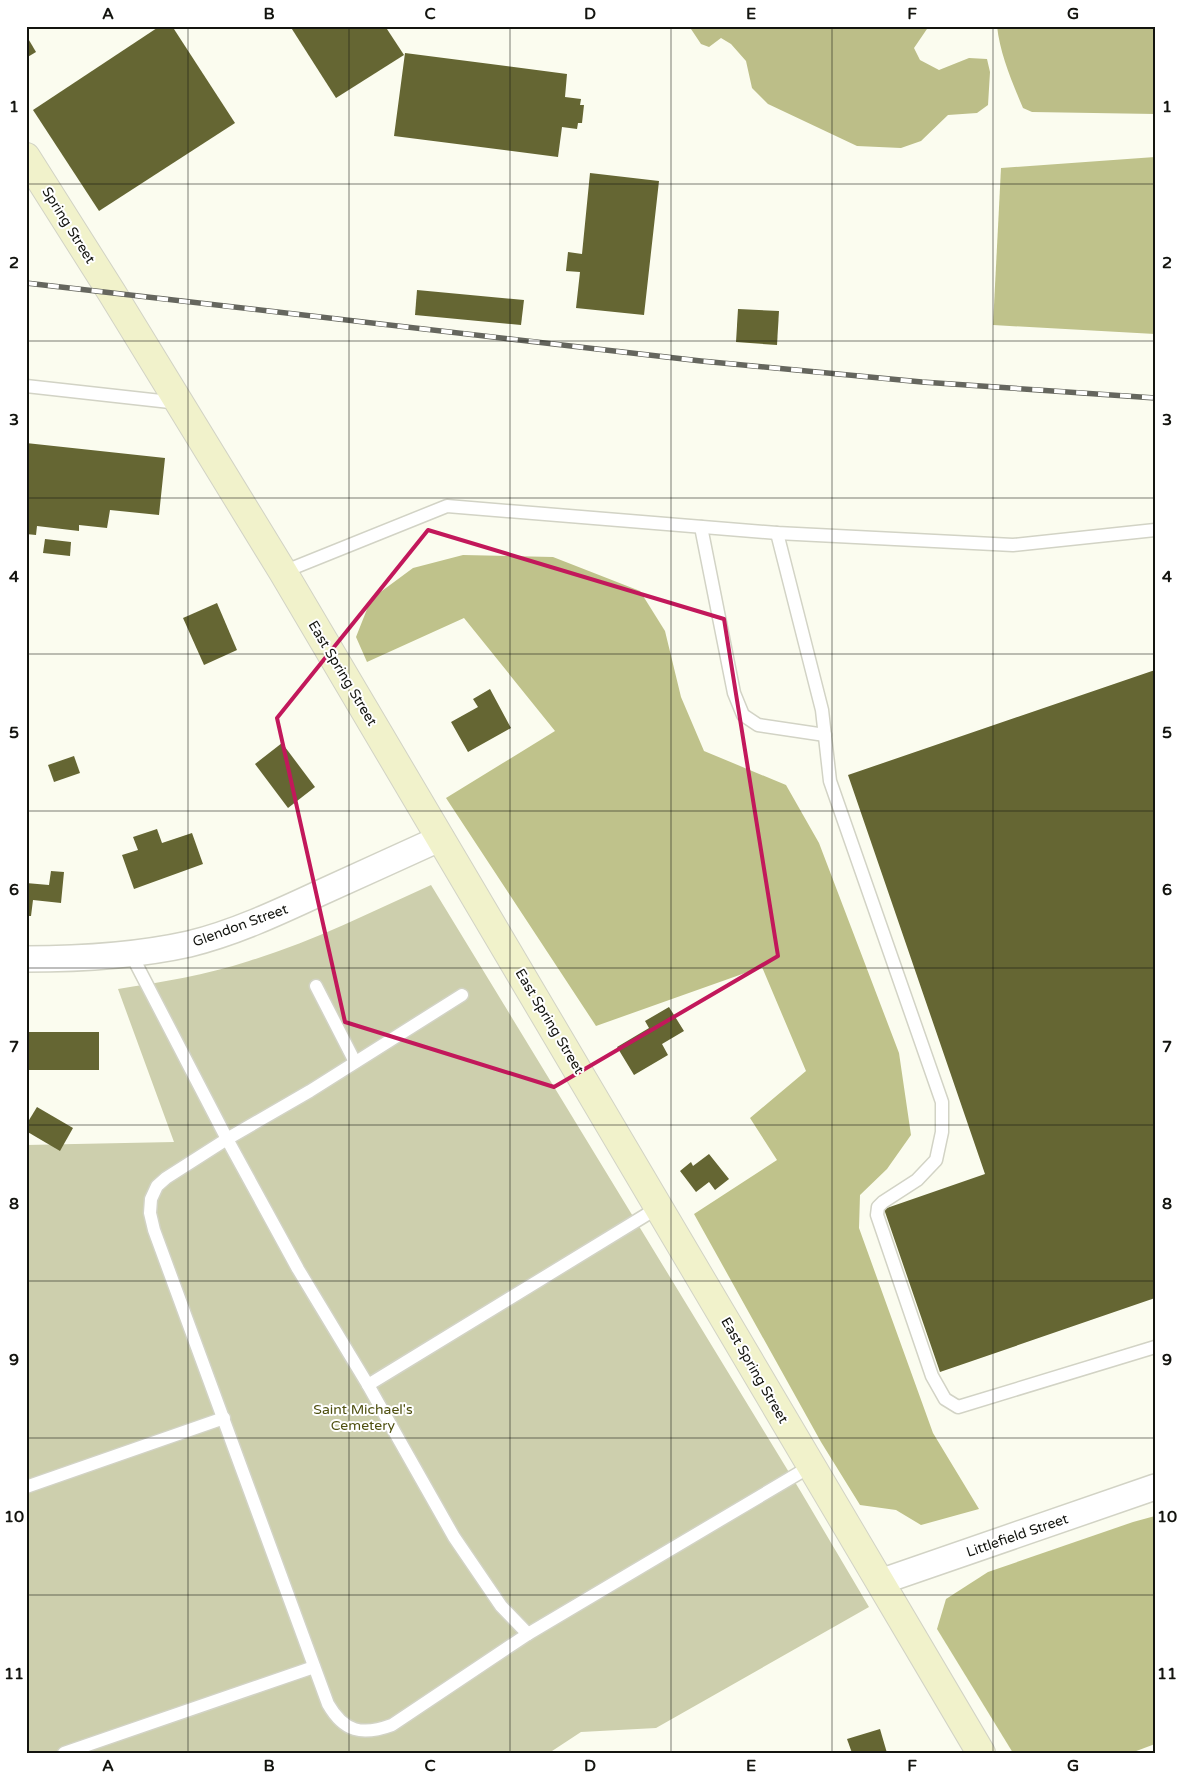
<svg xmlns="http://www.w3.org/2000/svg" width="1181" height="1779" font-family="'Varela Round',sans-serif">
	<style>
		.green { fill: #cdcfad }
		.forest { fill: #bfc28b }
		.water { fill: #bcbe88 }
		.building { fill: #656633 }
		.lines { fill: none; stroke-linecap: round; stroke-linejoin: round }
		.service-casing { stroke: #d2d3c5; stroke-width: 15 }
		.minor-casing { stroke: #d2d3c5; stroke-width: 28 }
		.secondary-casing { stroke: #d2d3c5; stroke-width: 30 }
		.service { stroke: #fff; stroke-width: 12 }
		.minor { stroke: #fff; stroke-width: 25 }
		.secondary { stroke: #f1f2cb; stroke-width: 28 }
		.rail-casing { stroke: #65665e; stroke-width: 5.5 }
		.rail { stroke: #fff; stroke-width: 4; stroke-dasharray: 11; stroke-linecap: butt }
		.marked { fill: none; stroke: #c2185b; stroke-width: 4; stroke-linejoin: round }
		.grid { fill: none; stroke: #13140f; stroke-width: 1; stroke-opacity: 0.55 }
		.labels { text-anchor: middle; stroke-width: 4; stroke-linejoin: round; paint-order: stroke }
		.street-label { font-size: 14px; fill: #13140f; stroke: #fff }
		.park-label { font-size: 14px; fill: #4f5010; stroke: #fff }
		.neatline { fill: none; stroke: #13140f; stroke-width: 2 }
		.grid-label { font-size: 16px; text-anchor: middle; font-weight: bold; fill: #13140f }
	</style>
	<rect width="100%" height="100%" fill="#fbfcef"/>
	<path class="green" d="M431 885 801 1492 869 1607 656 1728 581 1732 549 1753H26V1145L174 1142 118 989C162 982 206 975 249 961 312 942 371 912 431 885Z"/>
	<g class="forest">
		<path d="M1155 157V334L993 325 1001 168Z"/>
		<path d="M463 555 553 557 640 591 665 631 681 697 704 751 786 785 819 843 899 1053 911 1135 887 1169 860 1195 859 1228 933 1433 979 1509 921 1525 896 1510 860 1505 821 1442 694 1214 777 1160 750 1118 806 1071 762 967 596 1026 446 798 555 731 464 618 367 662 356 637 371 599 413 568Z"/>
		<path d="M1155 1516V1744L1131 1753H1013L937 1629 946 1599 988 1572 1133 1522Z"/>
	</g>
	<g class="water">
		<path d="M689 26H929L914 48 920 60 939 70 969 58 987 59 990 72 988 105 977 113 948 115 921 141 901 148 857 146 768 104 752 88 746 61 731 44 721 38 709 47 701 44Z"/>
		<path d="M997 26H1155V114L1032 112 1023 108C1012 82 1000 54 997 26Z"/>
	</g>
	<g class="building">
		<path d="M160 26H172L235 123 99 211 33 110Z"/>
		<path d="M290 26H385L404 55 336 98Z"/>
		<path d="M26 35 36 52 26 58Z"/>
		<path d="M405 53 567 74 565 97 581 99 580 105H584L582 123H578L577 129 562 127 558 157 394 136Z"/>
		<path d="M590 173 659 181 644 315 576 308 580 272 566 271 568 252 582 254Z"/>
		<path d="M417 290 524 300 521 325 415 315Z"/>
		<path d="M738 309 779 311 777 345 736 342Z"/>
		<path d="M26 443 165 458 159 515 110 510 107 528 79 525V531L37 526 36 535 26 534Z"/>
		<path d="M45 539 71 542 70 556 43 553Z"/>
		<path d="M217 603 237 650 204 665 183 618Z"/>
		<path d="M1155 670V1298L940 1372 884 1209 985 1174 848 775Z"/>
		<path d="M490 689 511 728 468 752 451 722 478 707 473 699Z"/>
		<path d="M282 743 315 787 288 808 255 764Z"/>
		<path d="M74 756 80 773 54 782 48 765Z"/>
		<path d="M157 829 162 843 192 833 203 864 134 889 122 855 138 850 133 837Z"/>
		<path d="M51 871 64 872 61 903 33 900 31 916H26V883L49 885Z"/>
		<path d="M669 1007 684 1031 662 1044 668 1055 634 1075 617 1047 649 1028 645 1021Z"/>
		<rect x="26" y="1032" width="73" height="38"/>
		<path d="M37 1107 73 1128 60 1151 26 1131V1125Z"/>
		<path d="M709 1154 729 1179 715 1190 709 1182 696 1192 680 1171 691 1162 693 1166Z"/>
		<path d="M880 1729 887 1753H852L847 1739Z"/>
	</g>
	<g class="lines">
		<defs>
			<g id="service">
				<path d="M26 386 179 403"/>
				<path d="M701 527 734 693 743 715 758 725 825 735"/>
				<path d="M777 533 822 710 830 781 942 1102V1132L936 1160 917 1180 883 1202 878 1207 877 1215 932 1376 945 1399 958 1407 1155 1347"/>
				<path d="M283 572 447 506 777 533 1013 545 1155 530"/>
				<path d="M131 954 227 1139 298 1269 368 1385 659 1207"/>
				<path d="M316 986 355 1062"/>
				<path d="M368 1385 454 1537 501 1606 528 1634 392 1725C362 1736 344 1732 328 1704L154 1230 150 1213 151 1199 157 1186 166 1178 227 1139 310 1091 462 995"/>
				<path d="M26 1487 224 1418"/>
				<path d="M528 1634 811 1466"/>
				<path d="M64 1753 314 1667"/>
			</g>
			<g id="minor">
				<path d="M26 959C81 959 135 956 189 944 234 933 277 913 320 893 360 875 401 856 441 838"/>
				<path d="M880 1582 1155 1487"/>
			</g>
			<path id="secondary" d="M26 157 112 293 283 572 981 1753"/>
		</defs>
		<use href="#service" class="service-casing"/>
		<use href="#minor" class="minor-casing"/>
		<use href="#secondary" class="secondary-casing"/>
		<use href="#service" class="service"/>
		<use href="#minor" class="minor"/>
		<use href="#secondary" class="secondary"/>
		<defs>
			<path id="rail" d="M26 283 701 361 922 382 1155 398"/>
		</defs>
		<use href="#rail" class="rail-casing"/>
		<use href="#rail" class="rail"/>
	</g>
	<path class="marked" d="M428 530 724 619 778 956 554 1087 345 1022 277 718Z"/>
	<path class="grid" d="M188 26V1753M349 26V1753M510 26V1753M671 26V1753M832 26V1753M993 26V1753M26 184H1155M26 341H1155M26 498H1155M26 654H1155M26 811H1155M26 968H1155M26 1125H1155M26 1281H1155M26 1438H1155M26 1595H1155"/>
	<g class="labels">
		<g class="street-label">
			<text transform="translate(69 225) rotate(58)" y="5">Spring Street</text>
			<text transform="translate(343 673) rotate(59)" y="5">East Spring Street</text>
			<text transform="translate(240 925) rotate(-20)" y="5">Glendon Street</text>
			<text transform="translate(550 1021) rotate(59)" y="5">East Spring Street</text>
			<text transform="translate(755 1370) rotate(60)" y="5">East Spring Street</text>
			<text transform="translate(1017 1535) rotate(-19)" y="5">Littlefield Street</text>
		</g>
		<g class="park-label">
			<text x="363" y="1414">Saint Michael's<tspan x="363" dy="16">Cemetery</tspan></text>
		</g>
	</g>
	<rect width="1181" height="1779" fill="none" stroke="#ffffff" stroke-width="55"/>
	<rect x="28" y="28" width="1126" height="1724" class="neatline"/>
	<g class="grid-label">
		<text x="108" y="19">A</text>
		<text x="269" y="19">B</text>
		<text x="430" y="19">C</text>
		<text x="590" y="19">D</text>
		<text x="751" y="19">E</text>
		<text x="912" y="19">F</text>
		<text x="1073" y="19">G</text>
		<text x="14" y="112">1</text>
		<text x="1167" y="112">1</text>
		<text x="14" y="268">2</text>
		<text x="1167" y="268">2</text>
		<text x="14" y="425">3</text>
		<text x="1167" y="425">3</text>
		<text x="14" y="582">4</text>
		<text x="1167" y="582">4</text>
		<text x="14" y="738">5</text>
		<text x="1167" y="738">5</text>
		<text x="14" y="895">6</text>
		<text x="1167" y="895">6</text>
		<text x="14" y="1052">7</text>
		<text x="1167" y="1052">7</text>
		<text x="14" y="1209">8</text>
		<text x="1167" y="1209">8</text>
		<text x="14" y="1365">9</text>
		<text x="1167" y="1365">9</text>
		<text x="14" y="1522">10</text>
		<text x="1167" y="1522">10</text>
		<text x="14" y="1679">11</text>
		<text x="1167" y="1679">11</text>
		<text x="108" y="1771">A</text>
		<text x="269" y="1771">B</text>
		<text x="430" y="1771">C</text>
		<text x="590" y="1771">D</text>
		<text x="751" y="1771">E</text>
		<text x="912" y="1771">F</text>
		<text x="1073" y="1771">G</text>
	</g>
</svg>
